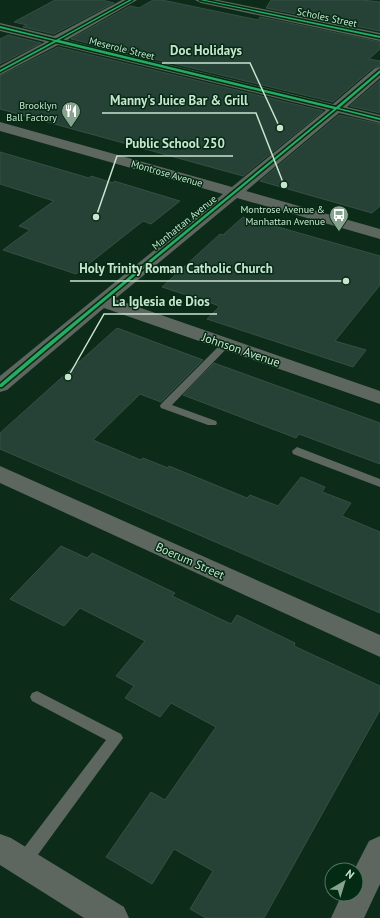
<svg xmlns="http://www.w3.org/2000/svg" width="380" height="918" font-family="'PT Sans',sans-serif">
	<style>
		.building { fill: #264236; stroke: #355044 }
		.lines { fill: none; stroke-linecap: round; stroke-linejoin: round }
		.service { fill: #5d6760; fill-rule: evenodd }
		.minor { fill: #5d6760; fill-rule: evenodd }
		.cycleway-casing { stroke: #032b13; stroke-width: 3 }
		.cycleway { fill: #26ab63; fill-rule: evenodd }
		.labels { text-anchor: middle; stroke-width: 3; stroke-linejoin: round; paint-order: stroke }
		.far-street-label { font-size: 10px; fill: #c9e4cf; stroke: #032b13 }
		.far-poi-label { font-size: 10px; fill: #c9e4cf; stroke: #032b13; text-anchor: end }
		.street-label { font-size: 12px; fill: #c9e4cf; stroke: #032b13 }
		.leader { fill: none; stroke: #c9e4cf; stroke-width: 1.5 }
		.callout-dot { fill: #c9e4cf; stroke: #032b13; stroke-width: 1.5 }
		.callout-label { font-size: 13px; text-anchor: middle; font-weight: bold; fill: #c9e4cf; stroke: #032b13; stroke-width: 3; stroke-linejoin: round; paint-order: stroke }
	</style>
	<rect width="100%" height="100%" fill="#0d2b19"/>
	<g class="building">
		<path d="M55 0H102L114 3 54 34 23 27 27 25 14 22Z"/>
		<path d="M153 0H162L258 20 260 17 380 42V49L369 59 380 61V66L374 67 333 102 71 39 130 6 139 8Z"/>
		<path d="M271 0H362L380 2V31L266 8Z"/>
		<path d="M8 35 41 43 0 64V39Z"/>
		<path d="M58 47 323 111 243 176 0 109V76Z"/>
		<path d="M380 80V113L350 106Z"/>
		<path d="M339 115 380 124V206L372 213 260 181Z"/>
		<path d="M0 152 89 178 91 176 113 183 114 181 180 201 151 224 143 221 76 274 3 250 30 230 19 226 54 201 0 184Z"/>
		<path d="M243 217 380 256V285L335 341 366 350 353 367 207 319 219 307 217 305 162 287 220 234 223 235Z"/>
		<path d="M117 328 203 360 161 402 140 394 93 440 141 460 143 458 168 468 169 466 247 498 250 495 278 506 301 477 325 487 322 492 351 503 342 516 380 532V613L0 449V433Z"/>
		<path d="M214 363 380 423V464L299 434 296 438 183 395Z"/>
		<path d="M61 546 87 558 92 553 175 593 172 596 231 624 237 615 295 643 294 646 380 686V710L264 918H206L190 909 213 871 174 849 152 884 106 857 151 792 165 800 216 727 171 703 160 717 125 698 134 686 116 676 145 641 80 608 64 626 10 599Z"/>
	</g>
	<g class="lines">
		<g class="service">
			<path d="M226 341 231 344 229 346 172 405 216 421 217 423 216 425H208L161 408 160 406 161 404 223 342Z"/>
			<path d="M297 447 380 479V487L293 454 292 451Z"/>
			<path d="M37 691 121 734 123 738 29 867 23 869 17 867 15 862 17 857 106 740 32 701 30 697 32 693Z"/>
		</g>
		<g class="minor">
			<path d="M122 0H137L67 40 333 104 375 68 380 67V78L347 107 380 115V123L339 113 246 191 380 229V239L237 198 115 299 380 391V404L104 308 7 390 0 392V376L223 194 0 131V122L232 187 326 110 58 45 0 75V66L45 42 0 31V23L54 36Z"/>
			<path d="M195 0H218L380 33V41L201 3Z"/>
			<path d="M0 466 380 635V657L0 483Z"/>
			<path d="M0 834 11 838 124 907 129 918H84L0 865Z"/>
			<path d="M380 836V884L364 918H331L342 894H356V870H354L369 841Z"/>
		</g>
		<defs>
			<g id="cycleway">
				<path d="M129 0H132L59 40 336 107 380 70V73L339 108 380 118V120L337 109 96 308 2 387H0V384L46 345 334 109 56 42 0 72V70L54 41 0 28V26L56 40Z"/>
				<path d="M200 0H205L380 36V38Z"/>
			</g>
		</defs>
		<use href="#cycleway" class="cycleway-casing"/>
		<use href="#cycleway" class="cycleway"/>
	</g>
	<defs>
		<symbol id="restaurant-pin" viewBox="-11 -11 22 30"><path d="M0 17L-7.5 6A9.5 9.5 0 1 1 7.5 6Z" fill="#87a38f" stroke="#032b13"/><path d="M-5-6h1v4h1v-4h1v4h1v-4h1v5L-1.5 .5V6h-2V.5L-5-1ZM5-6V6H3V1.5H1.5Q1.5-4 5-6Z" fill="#fff"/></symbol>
		<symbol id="bus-pin" viewBox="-11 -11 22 30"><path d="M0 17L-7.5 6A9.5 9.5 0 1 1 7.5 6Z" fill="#87a38f" stroke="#032b13"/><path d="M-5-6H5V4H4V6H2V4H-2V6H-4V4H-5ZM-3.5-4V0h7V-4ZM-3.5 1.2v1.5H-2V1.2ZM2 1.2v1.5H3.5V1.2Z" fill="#fff"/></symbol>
	</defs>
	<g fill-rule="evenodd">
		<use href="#restaurant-pin" x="60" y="100" width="22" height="30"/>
		<use href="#bus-pin" x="328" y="204" width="22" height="30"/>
	</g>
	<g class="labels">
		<g class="far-street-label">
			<text transform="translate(327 17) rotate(12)" y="4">Scholes Street</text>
			<text transform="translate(122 48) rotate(14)" y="4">Meserole Street</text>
			<text transform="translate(167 173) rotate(16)" y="4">Montrose Avenue</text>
			<text transform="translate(184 222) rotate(-39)" y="4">Manhattan Avenue</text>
		</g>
		<g class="far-poi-label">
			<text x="57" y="109">Brooklyn<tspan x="57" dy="12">Ball Factory</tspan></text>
			<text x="325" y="213">Montrose Avenue &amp;<tspan x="325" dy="12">Manhattan Avenue</tspan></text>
		</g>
		<g class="street-label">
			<text transform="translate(241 350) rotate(19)" y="4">Johnson Avenue</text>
			<text transform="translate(190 561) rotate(24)" y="4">Boerum Street</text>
		</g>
	</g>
	<path class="leader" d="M280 128L250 63H162M284 185L256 113H102M96 217L117 156H233M346 281L282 281H70M68 377L104 314H217"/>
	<g class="callout-dot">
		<circle cx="280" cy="128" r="4"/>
		<circle cx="284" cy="185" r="4"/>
		<circle cx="96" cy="217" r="4"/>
		<circle cx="346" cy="281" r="4"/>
		<circle cx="68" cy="377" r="4"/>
	</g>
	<g class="callout-label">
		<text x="206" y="55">Doc Holidays</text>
		<text x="179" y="105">Manny's Juice Bar &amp; Grill</text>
		<text x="175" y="148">Public School 250</text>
		<text x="176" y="273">Holy Trinity Roman Catholic Church</text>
		<text x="161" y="306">La Iglesia de Dios</text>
	</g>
	<g transform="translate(344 882) rotate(38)"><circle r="19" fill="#032b13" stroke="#52755e"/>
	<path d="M0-3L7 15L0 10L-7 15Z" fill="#87a38f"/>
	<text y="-6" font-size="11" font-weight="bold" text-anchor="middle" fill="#c9e4cf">N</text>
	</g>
</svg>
